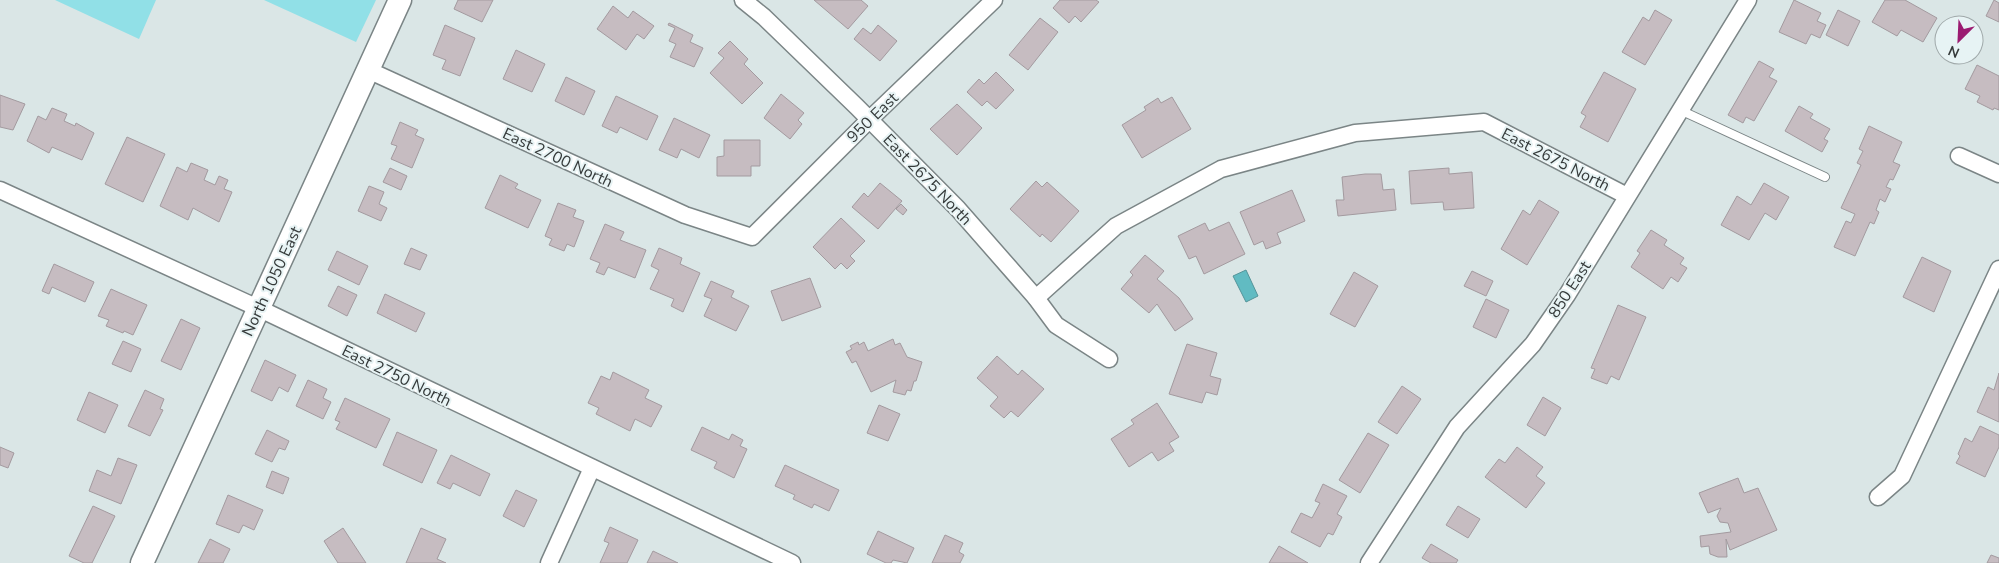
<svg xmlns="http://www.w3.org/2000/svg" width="1999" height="563" font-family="'Nunito Sans',sans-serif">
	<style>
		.green { fill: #91e0e7 }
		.water { fill: #61bbc2; stroke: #549499 }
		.building { fill: #c6bcc1; stroke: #a39a9f }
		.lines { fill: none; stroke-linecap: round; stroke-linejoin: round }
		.service-casing { stroke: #7b8586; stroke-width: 10 }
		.minor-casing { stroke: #7b8586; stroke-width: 19 }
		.secondary-casing { stroke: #7b8586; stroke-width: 25 }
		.service { stroke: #fff; stroke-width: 8 }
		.minor { stroke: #fff; stroke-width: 16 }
		.secondary { stroke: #fff; stroke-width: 22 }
		.labels { text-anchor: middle; stroke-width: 4; stroke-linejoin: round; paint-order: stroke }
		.street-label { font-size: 16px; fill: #353a3a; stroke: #e7f3f4 }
	</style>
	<rect width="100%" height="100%" fill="#dae6e6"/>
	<g class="green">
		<path d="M55 0H156L139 39Z"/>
		<path d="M264 0H376L356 42Z"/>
	</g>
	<path class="water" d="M1246 270 1258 296 1246 302 1233 276Z"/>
	<g class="building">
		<path d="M458 0H493L482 22 454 9Z"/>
		<path d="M814 0H861L868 6 848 29Z"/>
		<path d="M1060 0H1096L1099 2 1081 22 1075 16 1069 23 1053 8Z"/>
		<path d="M1794 0 1821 13 1817 21 1826 25 1820 38 1811 34 1806 44 1779 32Z"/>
		<path d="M1885 0H1905L1937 18 1923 42 1901 30 1897 36 1872 22Z"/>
		<path d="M1994 0 1999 3V22L1986 16Z"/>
		<path d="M613 6 628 18 633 11 654 26 644 39 637 34 626 50 597 29Z"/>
		<path d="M1655 10 1672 20 1645 65 1622 52 1643 17 1649 21Z"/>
		<path d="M1838 10 1860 21 1848 46 1826 35Z"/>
		<path d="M1040 18 1058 32 1028 70 1009 55Z"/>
		<path d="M669 23 693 35 690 42 703 48 694 67 670 57 676 44 669 41 675 28 668 25Z"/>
		<path d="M445 25 475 38 460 76 442 69 446 60 433 55Z"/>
		<path d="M878 25 897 41 880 61 854 39 863 28 871 34Z"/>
		<path d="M730 41 748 59 744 64 763 83 742 104 710 73 724 58 718 53Z"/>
		<path d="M516 50 545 64 532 92 503 79Z"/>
		<path d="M1759 61 1774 69 1769 77 1777 81 1754 121 1746 117 1743 123 1728 115Z"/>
		<path d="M1977 65 1999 76V110L1994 108 1993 110 1977 102 1980 96 1965 89Z"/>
		<path d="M996 72 1014 90 996 109 987 101 982 106 967 92 979 79 984 84Z"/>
		<path d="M1604 72 1636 89 1608 142 1580 127 1586 116 1581 113Z"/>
		<path d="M566 77 595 91 584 115 555 101Z"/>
		<path d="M781 94 804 113 798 120 802 124 790 139 764 118Z"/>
		<path d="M0 95 25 104 13 130 0 127Z"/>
		<path d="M616 96 658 116 647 140 620 127 617 133 602 126Z"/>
		<path d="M1172 97 1191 129 1142 158 1122 125 1146 110 1144 107 1158 98 1161 103Z"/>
		<path d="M957 104 982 128 957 155 930 129Z"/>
		<path d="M1799 106 1813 114 1810 118 1830 129 1824 139 1828 141 1822 152 1785 131Z"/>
		<path d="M52 108 67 114 64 121 75 126 76 123 94 133 82 160 52 147 49 153 27 141 38 116 46 120Z"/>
		<path d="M674 118 710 135 699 158 681 149 677 158 659 150Z"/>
		<path d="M400 122 418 130 415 135 424 139 412 168 391 159 397 146 391 144Z"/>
		<path d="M1869 126 1902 142 1893 162 1900 165 1893 180 1890 179 1886 187 1891 189 1885 202 1880 199 1876 210 1879 212 1874 224 1870 222 1855 256 1834 247 1846 221 1851 223 1855 214 1841 208 1861 165 1857 163 1863 151 1859 149Z"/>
		<path d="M127 137 165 154 143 202 105 184Z"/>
		<path d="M724 140H760V166H751V176H717V157L724 156Z"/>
		<path d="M191 163 208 170 204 180 215 185 219 176 228 180 224 189 232 192 219 222 193 208 188 220 160 206 177 167 187 172Z"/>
		<path d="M390 168 407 176 401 190 383 182Z"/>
		<path d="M1449 168V174L1472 172 1474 208 1444 210 1443 202 1411 204 1409 171Z"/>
		<path d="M1365 174H1381L1383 190 1394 189 1396 210 1338 216 1336 200H1344L1342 177Z"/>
		<path d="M500 175 518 184 515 188 541 200 528 228 485 208Z"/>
		<path d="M1036 181 1042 187 1047 182 1079 211 1051 242 1042 234 1040 237 1010 209Z"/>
		<path d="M880 183 902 201 878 229 852 207 864 193 868 197Z"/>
		<path d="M1764 183 1789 197 1776 220 1765 213 1749 240 1721 225 1737 196 1751 205Z"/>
		<path d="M369 186 384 192 379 204 387 208 381 221 358 211Z"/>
		<path d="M1292 190 1305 221 1277 233 1281 243 1266 249 1263 241 1254 245 1240 212Z"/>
		<path d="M1539 200 1559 212 1527 265 1501 249 1523 210 1530 215Z"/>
		<path d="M558 203 576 210 573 217 584 221 574 247 567 244 564 251 549 245 552 239 545 236Z"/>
		<path d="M901 204 907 210 903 215 896 209Z"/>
		<path d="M841 218 865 241 850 256 855 261 847 269 841 263 835 269 813 247Z"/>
		<path d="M1229 222 1245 254 1204 274 1196 256 1189 259 1178 236 1205 223 1209 231Z"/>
		<path d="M605 224 624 232 620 240 646 250 635 278 608 267 604 275 596 272 600 263 590 259Z"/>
		<path d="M1651 230 1667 240 1664 245 1684 258 1680 264 1687 268 1678 282 1671 277 1663 289 1631 267 1640 253 1637 251Z"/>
		<path d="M411 248 427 255 420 270 404 264Z"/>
		<path d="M659 248 682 258 680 264 700 273 683 312 671 306 674 299 650 289 659 270 651 266Z"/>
		<path d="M337 251 368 266 359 285 328 270Z"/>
		<path d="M1145 255 1164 271 1157 279 1179 298 1193 319 1175 331 1157 304 1149 313 1121 289 1133 275 1130 272Z"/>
		<path d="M1922 257 1951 271 1934 312 1903 297Z"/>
		<path d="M54 264 94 282 85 302 52 287 49 294 42 291Z"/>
		<path d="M1472 271 1493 281 1486 296 1464 286Z"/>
		<path d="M1354 272 1378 286 1355 327 1330 314Z"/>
		<path d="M810 278 821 307 782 321 771 291Z"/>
		<path d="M711 281 734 291 731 297 749 306 736 331 704 316 712 299 704 296Z"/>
		<path d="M338 286 357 295 347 316 328 306Z"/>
		<path d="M111 289 147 305 133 335 124 331 123 333 106 326 109 320 98 316Z"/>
		<path d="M385 294 425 313 416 332 377 313Z"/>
		<path d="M1486 299 1509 310 1496 338 1473 327Z"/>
		<path d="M1618 305 1646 317 1619 380 1611 376 1607 384 1591 378 1595 369 1591 368Z"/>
		<path d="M181 319 200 328 181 370 161 361Z"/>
		<path d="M893 339 895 345 900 343 907 357 922 362 916 381H914L911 391 907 390 905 395 893 392 896 380 871 392 856 361 852 363 846 352 852 349 850 346 858 342 859 345 864 342 868 351Z"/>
		<path d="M123 341 141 349 131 372 112 364Z"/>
		<path d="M1187 344 1217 353 1210 376 1221 379 1217 395 1206 392 1202 403 1169 394Z"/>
		<path d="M997 356 1018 375 1022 370 1044 389 1018 417 1011 411 1004 418 990 406 998 397 977 378Z"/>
		<path d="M265 360 296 375 288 392 279 387 272 401 251 391Z"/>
		<path d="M613 372 649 390 645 398 662 406 651 427 635 419 630 431 596 414 599 408 588 403 601 376 610 380Z"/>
		<path d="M1999 373V422L1977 412 1988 387 1994 390Z"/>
		<path d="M308 380 327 389 323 398 331 402 323 419 296 406Z"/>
		<path d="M1402 386 1421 399 1397 434 1378 422Z"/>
		<path d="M145 390 164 399 160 409 163 410 150 436 128 426Z"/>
		<path d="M89 392 118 405 105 433 77 420Z"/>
		<path d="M1543 397 1561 408 1545 436 1527 425Z"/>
		<path d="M345 398 390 419 376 448 336 429 340 422 335 420Z"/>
		<path d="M1157 403 1179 437 1169 443 1174 451 1158 461 1152 452 1129 467 1111 439 1134 424 1131 420Z"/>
		<path d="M879 405 900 414 888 441 867 433Z"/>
		<path d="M1980 426 1999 435V447L1985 477 1956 463 1960 456 1958 454 1965 438 1972 442Z"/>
		<path d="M702 427 729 440 732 434 743 440 740 446 747 449 734 478 714 468 717 462 691 450Z"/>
		<path d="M267 430 289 441 285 450 279 448 272 462 255 454Z"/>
		<path d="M397 432 437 450 422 483 383 465Z"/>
		<path d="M1368 433 1389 445 1360 493 1339 480Z"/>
		<path d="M0 447 14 453 8 468 0 465Z"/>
		<path d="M1517 447 1543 467 1536 476 1545 483 1526 508 1485 477 1499 459 1505 463Z"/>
		<path d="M451 455 490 474 480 496 453 483 450 489 437 483Z"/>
		<path d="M118 458 137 465 121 504 89 491 97 470 111 476Z"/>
		<path d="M785 465 839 490 829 511 814 504 812 508 793 499 795 495 775 486Z"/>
		<path d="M272 471 289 478 283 494 266 487Z"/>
		<path d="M1738 478 1744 493 1758 488 1777 530 1730 550 1726 539 1727 557H1718L1710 554 1709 546 1701 547 1700 536 1731 532 1728 523 1720 522 1717 516 1721 508 1708 513 1699 493Z"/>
		<path d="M1323 484 1347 496 1337 514 1342 517 1333 535 1328 533 1320 547 1291 532 1301 513 1312 518 1320 503 1315 501Z"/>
		<path d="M516 490 537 500 524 527 503 516Z"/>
		<path d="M228 495 263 510 254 530 243 525 239 533 216 524Z"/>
		<path d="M93 506 115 516 92 563H84L69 556Z"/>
		<path d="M1458 506 1480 519 1468 538 1446 525Z"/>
		<path d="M610 527 638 540 627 563H600L609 543 604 541Z"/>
		<path d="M343 528 366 563H338L324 541Z"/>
		<path d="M421 528 446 539 437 559 446 563H406Z"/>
		<path d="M878 531 914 548 907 563 893 560 891 563H886L867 554Z"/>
		<path d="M945 535 963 543 959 552 964 555 960 563H932Z"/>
		<path d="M210 539 230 549 223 563H198Z"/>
		<path d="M1431 544 1458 560 1456 563H1431L1422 558Z"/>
		<path d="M1279 546 1308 563H1269Z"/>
		<path d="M653 551 678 563H647Z"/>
		<path d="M1991 555 1999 558V563H1987Z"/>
	</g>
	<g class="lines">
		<defs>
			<path id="service" d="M1680 110 1825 177"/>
			<g id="minor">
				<path d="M743 0 764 17 857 107 958 209 1036 298 1056 325 1109 359"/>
				<path d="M368 70 685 215 752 237 870 119 994 0"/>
				<path d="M1959 156 1999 174"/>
				<path d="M0 190 258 308 792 563"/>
				<path d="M1036 298 1116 226 1221 169 1355 133 1484 122 1627 196"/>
				<path d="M1878 497 1902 476 1999 269"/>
				<path d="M549 563 592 468"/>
				<path d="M1369 563 1457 427 1533 344 1567 295 1748 0"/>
			</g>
			<path id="secondary" d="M142 563 400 0"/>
		</defs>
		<use href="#service" class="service-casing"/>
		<use href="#minor" class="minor-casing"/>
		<use href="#secondary" class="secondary-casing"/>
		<use href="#service" class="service"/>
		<use href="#minor" class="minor"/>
		<use href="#secondary" class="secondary"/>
	</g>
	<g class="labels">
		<g class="street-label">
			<text transform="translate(872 117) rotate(-44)" y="6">950 East</text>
			<text transform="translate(558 157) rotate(25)" y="6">East 2700 North</text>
			<text transform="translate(1556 159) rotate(27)" y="6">East 2675 North</text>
			<text transform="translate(928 179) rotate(46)" y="6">East 2675 North</text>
			<text transform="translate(271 281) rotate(-65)" y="6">North 1050 East</text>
			<text transform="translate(1569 289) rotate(-57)" y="6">850 East</text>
			<text transform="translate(397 375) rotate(26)" y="6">East 2750 North</text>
		</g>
	</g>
	<g transform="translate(1959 40) rotate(204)"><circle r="24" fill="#e7f3f4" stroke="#a0a9aa"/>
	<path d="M0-4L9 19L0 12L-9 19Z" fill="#9b1b71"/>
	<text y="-8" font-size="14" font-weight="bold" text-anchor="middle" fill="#353a3a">N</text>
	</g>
</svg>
